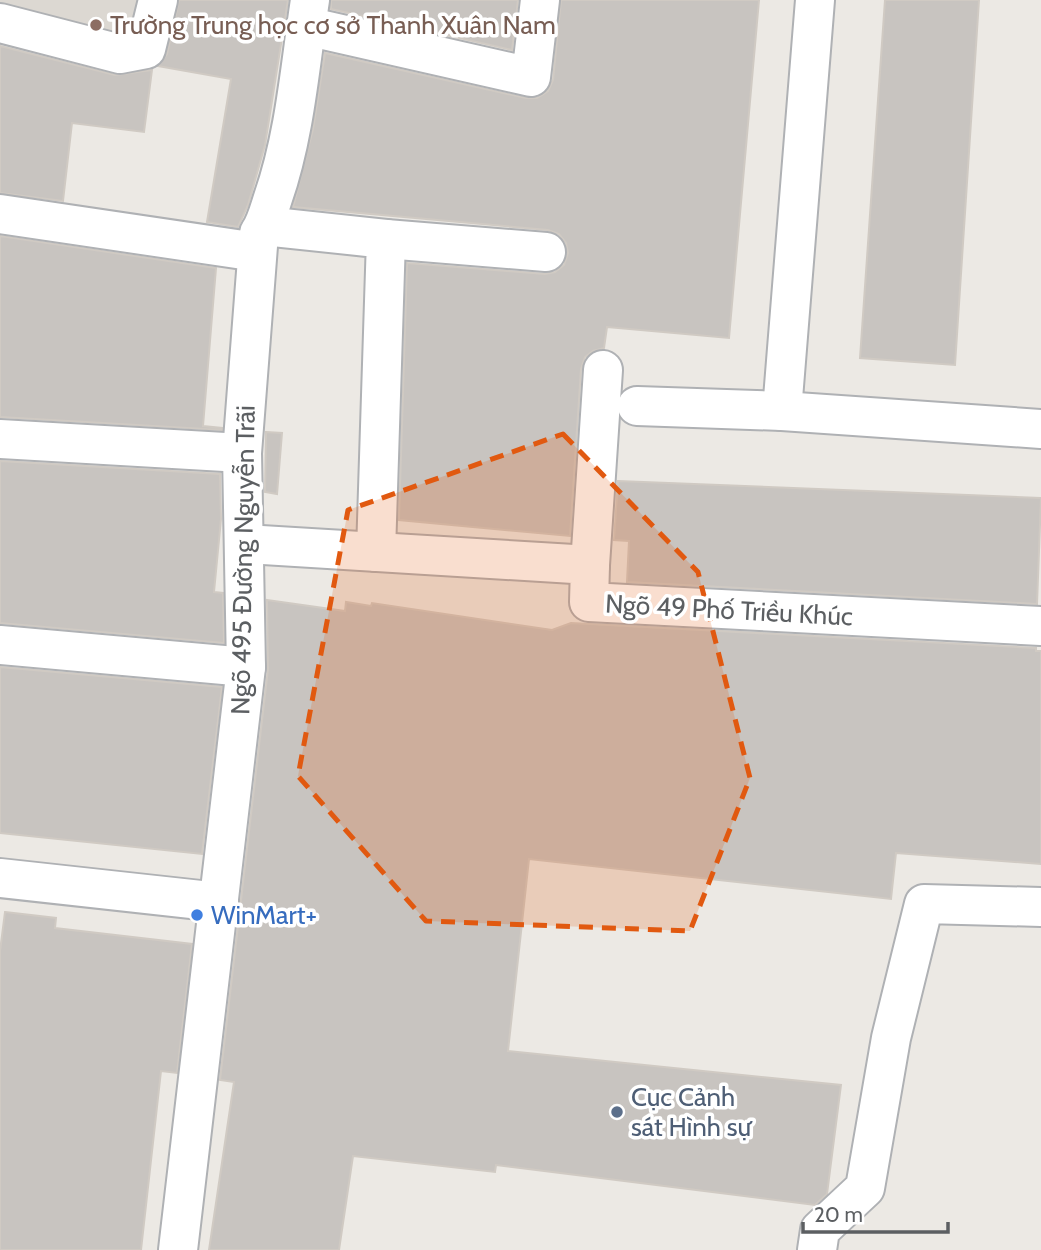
<svg xmlns="http://www.w3.org/2000/svg" width="1041" height="1250" font-family="Cabin,sans-serif">
	<style>
		.education { fill: #dcd8d2 }
		.building { fill: #c8c4c0; stroke: #d0cac3; stroke-width: 2 }
		.lines { fill: none; stroke-linecap: round; stroke-linejoin: round }
		.minor-casing { stroke: #afb1b4; stroke-width: 42 }
		.minor { stroke: #fff; stroke-width: 38 }
		.marked { fill: #e15910; fill-opacity: 0.2; stroke: #e15910; stroke-width: 5; stroke-dasharray: 14 9; stroke-linejoin: round }
		.education-dot { fill: #8d6e63; stroke: #fff; stroke-width: 2.5 }
		.shop-dot { fill: #3f7fe0; stroke: #fff; stroke-width: 2.5 }
		.service-dot { fill: #5c6f8a; stroke: #fff; stroke-width: 2.5 }
		.labels { text-anchor: middle; stroke-width: 7; stroke-linejoin: round; paint-order: stroke }
		.education-label { font-size: 26px; fill: #785e54; stroke: #fff; text-anchor: start }
		.street-label { font-size: 26px; fill: #5c5f62; stroke: #fff }
		.shop-label { font-size: 26px; fill: #366cbe; stroke: #fff; text-anchor: start }
		.service-label { font-size: 26px; fill: #4e5e75; stroke: #fff; text-anchor: start }
	</style>
	<rect width="100%" height="100%" fill="#ece9e4"/>
	<path class="education" d="M0 0H147L141 38 108 41 0 13Z"/>
	<g class="building">
		<path d="M179 0H288L265 145 248 205 238 227 207 222 231 79 158 66 167 54Z"/>
		<path d="M331 0H518L512 50 331 9Z"/>
		<path d="M561 0H759L729 338 607 327 604 348 593 351 585 357 581 369 570 536 399 520 407 263 545 274 555 272 564 265 568 253 566 243 559 234 548 230 293 207 313 129 325 53 526 98H537L548 91 553 80Z"/>
		<path d="M885 0H979L955 365 860 358Z"/>
		<path d="M0 46 115 75 152 70 144 132 72 123 63 201 0 193Z"/>
		<path d="M0 236 216 268 203 426 222 428V430L0 417Z"/>
		<path d="M266 432 282 433 277 494 265 492Z"/>
		<path d="M0 461 220 474 221 519 214 592 223 593 224 643 0 623Z"/>
		<path d="M618 481 1041 498 1037 604 627 582 629 541 614 540Z"/>
		<path d="M267 600 345 611 346 602 371 606 372 603 552 630 571 623 1036 648V651H1041V864L896 853 891 899 529 859 508 1051 841 1085 827 1194 815 1205 496 1165 495 1172 353 1156 339 1250H209L234 1082 220 1080 268 669Z"/>
		<path d="M0 667 222 687 202 854 0 833Z"/>
		<path d="M5 912 56 918 55 928 192 944 177 1073 161 1071 141 1250H0V951Z"/>
	</g>
	<g class="lines">
		<defs>
			<g id="minor">
				<path d="M0 23 120 54 146 49 158 0"/>
				<path d="M306 26 531 77 540 0"/>
				<path d="M0 214 257 252"/>
				<path d="M264 226 386 239 376 552"/>
				<path d="M386 239 546 252"/>
				<path d="M637 406 782 411 1041 429"/>
				<path d="M782 411 815 0"/>
				<path d="M0 439 242 453"/>
				<path d="M245 544 590 565 589 602 1041 626"/>
				<path d="M590 565 603 370"/>
				<path d="M0 645 246 667"/>
				<path d="M0 878 219 902"/>
				<path d="M178 1250 246 667 242 453 259 233C266 223 269 210 273 198 295 135 300 66 310 0"/>
				<path d="M817 1250 820 1230 865 1188 891 1038 924 904 1041 907"/>
			</g>
		</defs>
		<use href="#minor" class="minor-casing"/>
		<use href="#minor" class="minor"/>
	</g>
	<path class="marked" d="M563 434 698 572 750 778 690 931 426 921 298 776 348 510Z"/>
	<circle class="education-dot" cx="96" cy="25" r="7"/>
	<circle class="shop-dot" cx="197" cy="915" r="7"/>
	<circle class="service-dot" cx="617" cy="1112" r="7"/>
	<g class="labels">
		<g class="education-label">
			<text x="110" y="34">Trường Trung học cơ sở Thanh Xuân Nam</text>
		</g>
		<g class="street-label">
			<text transform="translate(243 560) rotate(-89)" y="9">Ngõ 495 Đường Nguyễn Trãi</text>
			<text transform="translate(729 610) rotate(3)" y="9">Ngõ 49 Phố Triều Khúc</text>
		</g>
		<g class="shop-label">
			<text x="211" y="924">WinMart+</text>
		</g>
		<g class="service-label">
			<text x="631" y="1106">Cục Cảnh<tspan x="631" dy="30">sát Hình sự</tspan></text>
		</g>
	</g>
	<path d="M803 1222v10h145v-10" fill="none" stroke="#5c5f62" stroke-width="3.5"/>
	<text x="814" y="1222" font-size="21" fill="#5c5f62" stroke="#ffffff" stroke-width="5" paint-order="stroke">20 m</text>
</svg>
